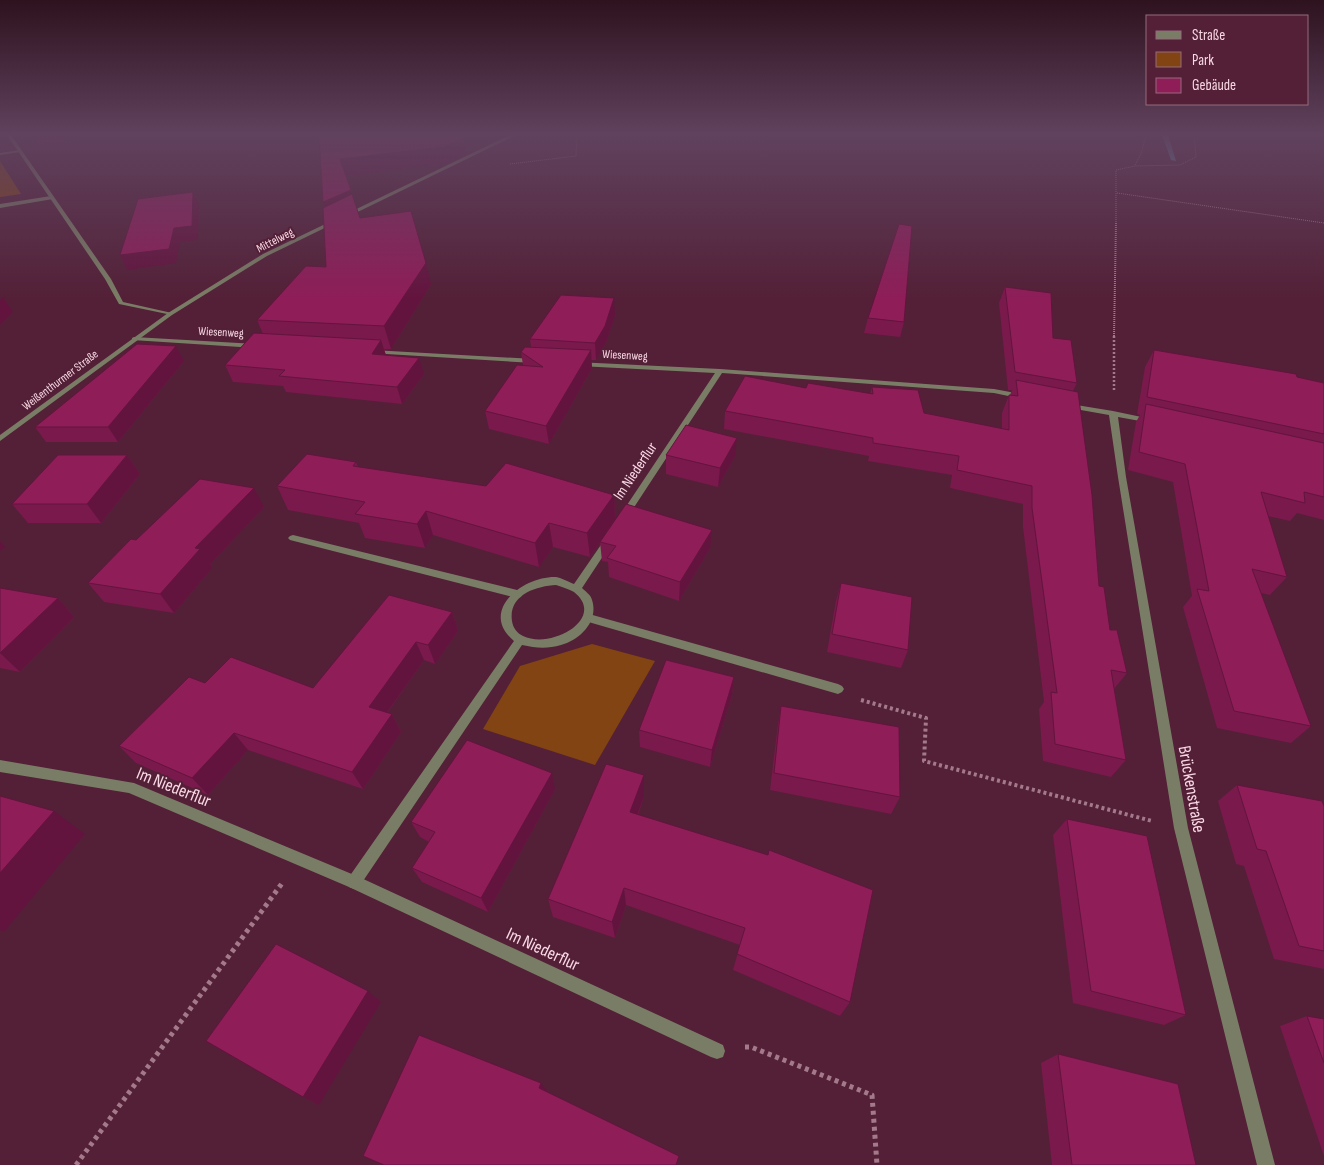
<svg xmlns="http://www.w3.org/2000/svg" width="1324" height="1165" font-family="'Sofia Sans Condensed',sans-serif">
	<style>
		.green { fill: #824412 }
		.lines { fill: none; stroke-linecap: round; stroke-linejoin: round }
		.stream { fill: #5e8ca9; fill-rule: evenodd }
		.path-far4 { stroke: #a47a8b; stroke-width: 1; stroke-dasharray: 1 1; stroke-linecap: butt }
		.path-far3 { stroke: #a47a8b; stroke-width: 2; stroke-dasharray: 1 1; stroke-linecap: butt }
		.path-far2 { stroke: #a47a8b; stroke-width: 2.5; stroke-dasharray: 2 2; stroke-linecap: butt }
		.path-far1 { stroke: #a47a8b; stroke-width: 4; stroke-dasharray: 3 3; stroke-linecap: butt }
		.path { stroke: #a47a8b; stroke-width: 5; stroke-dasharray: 4 4; stroke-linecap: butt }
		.service { fill: #7a7d65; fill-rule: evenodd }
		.minor { fill: #7a7d65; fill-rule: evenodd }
		.tertiary { fill: #7a7d65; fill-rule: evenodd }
		.wall { fill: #7a194c }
		.shaded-wall { fill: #63143e }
		.building { fill: #8e1d58; stroke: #63143e }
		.labels { text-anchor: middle; stroke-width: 4; stroke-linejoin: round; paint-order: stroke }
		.far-street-label { font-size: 12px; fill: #f9d8e4; stroke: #532037 }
		.street-label { font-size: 15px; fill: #f9d8e4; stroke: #532037 }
		.near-street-label { font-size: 18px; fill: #f9d8e4; stroke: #532037 }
	</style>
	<rect width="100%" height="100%" fill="#532037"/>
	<g class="green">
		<path d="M0 161 21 194 0 197Z"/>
		<path d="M592 644 655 661 595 765 483 729 520 666Z"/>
	</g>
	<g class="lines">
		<path class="stream" d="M1162 135H1168L1176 161 1171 160Z"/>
		<g class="path-far4">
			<path d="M510 164 576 156 577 135"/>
			<path d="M1135 165 1141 154 1146 135"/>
			<path d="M1117 193 1324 223"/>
			<path d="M1116 224V170L1135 166 1180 165 1196 157 1194 135"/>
		</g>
		<path class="path-far3" d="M1114 336 1116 223"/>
		<path class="path-far2" d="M1114 390V335"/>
		<path class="path-far1" d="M861 700 926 718 924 761 1152 821"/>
		<g class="path">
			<path d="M745 1047H751L872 1095 877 1165"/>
			<path d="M76 1165 283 882"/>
		</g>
		<g class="service">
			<path d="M20 150V152L0 155V153Z"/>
			<path d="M51 196 53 199 0 208V204Z"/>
			<path d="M293 535 517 590 521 591 522 594 521 597 517 598 290 540 288 538 290 536Z"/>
			<path d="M589 614 838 684 842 686 844 689 842 692 838 694 585 621 584 618 585 615Z"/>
			<path d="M0 760 134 783 359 877 723 1045 725 1051 723 1057 717 1059 711 1057 349 887 129 793 0 772Z"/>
		</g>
		<g class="minor">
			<path d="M7 135H11L111 279 123 302 172 313V315L119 304 105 279Z"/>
			<path d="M134 337 257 344 260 346 257 348 132 340V338Z"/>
			<path d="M372 350 534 359 538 361 534 363 370 353V351Z"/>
			<path d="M576 362 720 369 994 389 1026 395 1027 397 1023 399 994 393 722 373 627 518 624 519 619 516 621 514 715 373 579 366 575 364Z"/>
			<path d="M1064 403 1113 411 1151 419 1155 421 1151 423 1118 417 1126 477 1188 828 1275 1165H1257L1174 828 1118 477 1109 415 1064 407Z"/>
			<path d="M608 538 613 541 582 588C586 592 591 595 592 600 599 621 580 640 561 645 547 649 536 648 522 645L359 887 354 889 349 887 347 882 349 877 514 641C478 611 523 576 556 577 562 578 569 582 574 584L605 539ZM556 585C562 587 569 589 574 592 607 618 552 650 523 636 517 633 513 628 512 621 508 595 536 586 556 585Z"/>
		</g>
		<path class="tertiary" d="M510 135H516L267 256 172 315 0 441V435L168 313 263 254Z"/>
	</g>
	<g class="wall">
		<path d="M318 135H461L467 154 448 163 346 176 360 218 431 284 391 349H384L386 355 424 374 402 404 286 392 283 386 233 382 225 365 263 334 257 320 326 267 325 207 323 202 319 137Z"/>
		<path d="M1005 287 1053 338 1077 383 1073 391 1099 586 1110 630 1127 673 1114 689 1126 760 1111 777 1043 761 1039 709 1044 702 1023 527V504L950 488 952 475 868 461 869 456 724 429 725 411 806 388 870 394 872 387 924 413 1002 429V413L1009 395H1010L1012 390H1008L999 303Z"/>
		<path d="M615 315 606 343 596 360H591L592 368 549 444 489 429 485 411 523 365 521 352 531 347 530 339Z"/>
		<path d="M868 318 904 322 900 337 864 333Z"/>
		<path d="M1154 350 1324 383V520L1297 513 1290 521 1268 516 1287 577 1270 595 1261 593 1311 726 1291 743 1217 728 1183 607 1192 596 1173 482 1128 470 1136 422 1140 415 1137 414 1145 367Z"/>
		<path d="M184 361 118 442H46L35 427Z"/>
		<path d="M127 455 140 474 101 523H28L12 504Z"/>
		<path d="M666 455 735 456 718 487 666 474Z"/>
		<path d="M356 462 358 467 486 486 614 495 615 519 590 557 553 547 539 567 433 535 425 548 365 538 359 523 288 510 277 486Z"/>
		<path d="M264 507 210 564 212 568 174 613 104 602 88 583 136 540Z"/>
		<path d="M600 542 710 548 679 601 609 577 608 562 602 561Z"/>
		<path d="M841 583 908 650 901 668 827 652 836 601Z"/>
		<path d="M0 588 58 598 74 617 20 672 0 668Z"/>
		<path d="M452 612 458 631 435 664 424 660 387 713 392 714 401 732 363 789 248 750 208 795 136 763 119 746 205 683 313 688Z"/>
		<path d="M734 677 732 695 710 767 640 747 639 730Z"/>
		<path d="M781 706 900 797 891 814 770 790 778 724Z"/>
		<path d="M1237 785 1324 806V969L1274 959 1244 866 1236 864 1218 801Z"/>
		<path d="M555 789 488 912 422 882 412 868 429 842 420 837 411 822Z"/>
		<path d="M644 796 638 815 850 1002 840 1016 733 970 740 945 626 905 615 938 553 917 548 899Z"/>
		<path d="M1067 819 1186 1015 1164 1025 1073 1003 1053 835Z"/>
		<path d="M1307 1016 1324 1019V1156L1280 1026Z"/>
		<path d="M1058 1054 1196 1165H1052L1041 1063Z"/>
	</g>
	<g class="shaded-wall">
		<path d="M34 135H104L39 144Z"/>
		<path d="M464 138 467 154 448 163 345 176 340 159Z"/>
		<path d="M351 190 356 207 329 220 323 202Z"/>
		<path d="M193 192 199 205 198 240 180 242 176 263 127 270 120 255 174 228Z"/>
		<path d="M426 263 431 284 391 349 384 326Z"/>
		<path d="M3 297 13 312 0 325V300Z"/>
		<path d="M614 298 615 315 606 343 596 360 595 343Z"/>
		<path d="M381 340 386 356 372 354Z"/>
		<path d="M176 346 184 361 118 442 108 427Z"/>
		<path d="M591 350 592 368 549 444 546 426Z"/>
		<path d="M419 358 424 374 402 404 397 387Z"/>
		<path d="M737 438 735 456 718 487 720 468Z"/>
		<path d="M127 455 140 474 101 523 87 504Z"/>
		<path d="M254 488 264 507 210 564 212 568 174 613 160 594 195 548Z"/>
		<path d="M614 495 615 519 590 557 587 533Z"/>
		<path d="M426 511 433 535 425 548 417 524Z"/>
		<path d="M549 523 553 547 539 567 535 543Z"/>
		<path d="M712 530 710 548 679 601 680 582Z"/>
		<path d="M0 541 5 547 0 551Z"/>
		<path d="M58 598 74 617 20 672 0 653Z"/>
		<path d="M452 612 458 631 435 664 428 645Z"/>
		<path d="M416 642 424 660 378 725 369 707Z"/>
		<path d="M734 677 732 695 710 767 712 750Z"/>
		<path d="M392 714 401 732 363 789 352 772Z"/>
		<path d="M234 733 248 750 208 795 192 778Z"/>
		<path d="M552 773 555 789 488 912 481 898Z"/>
		<path d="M644 775V796L631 832 630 812Z"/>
		<path d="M54 811 85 834 4 932 0 930V873Z"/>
		<path d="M624 888 626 905 615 938 612 922Z"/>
		<path d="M368 991 381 1002 319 1105 303 1097Z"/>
		<path d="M541 1083 547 1091 545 1096 539 1088Z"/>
	</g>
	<g class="building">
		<path d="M319 135H461L464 138 444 147 340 159 351 190 323 202Z"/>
		<path d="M193 192 192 226 174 228 169 249 120 255 138 199Z"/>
		<path d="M352 194 360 218 411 211 426 263 384 326 257 320 306 266 326 267 323 208Z"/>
		<path d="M899 224 912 226 904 322 868 318Z"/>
		<path d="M1005 287 1051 293 1053 338 1071 340 1077 383 1015 372Z"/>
		<path d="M561 295 614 298 605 326 595 343 530 339Z"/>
		<path d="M254 333 381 340 372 354 419 358 397 387 279 376 285 370 225 365Z"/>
		<path d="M137 344 176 346 108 427H35Z"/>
		<path d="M525 347 591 350 546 426 485 411 517 365 543 367 521 352Z"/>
		<path d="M1154 350 1296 374 1297 377 1324 383V434L1147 397Z"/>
		<path d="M745 376 806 388 808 383 873 394 872 387 918 390 924 413 1009 430V395L1018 396 1016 380 1078 392 1092 495 1099 586 1104 587 1110 630H1117L1127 673 1111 670 1126 760 1055 744 1051 692 1057 693 1032 508V486L957 470 959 456 873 443V438L725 411Z"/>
		<path d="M1146 404 1324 443V497L1304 492 1305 503 1261 492 1287 577 1252 569 1311 726 1234 711 1197 589 1209 591 1185 464 1139 452Z"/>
		<path d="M686 425 737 438 720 468 666 455Z"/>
		<path d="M307 454 356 462 353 466 486 486 506 463 614 495 587 533 549 523 535 543 426 511 417 524 355 514 365 502 277 486Z"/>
		<path d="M58 455H127L87 504H12Z"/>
		<path d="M200 479 254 488 195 548 200 549 160 594 88 583 131 539 136 540Z"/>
		<path d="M626 504 712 530 680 582 607 558 616 546 600 542Z"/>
		<path d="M841 583 912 597 908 650 832 634Z"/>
		<path d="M0 588 58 598 0 653Z"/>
		<path d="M389 595 452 612 428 645 416 642 369 707 392 714 352 772 234 733 192 778 119 746 189 677 205 683 231 657 313 688Z"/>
		<path d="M666 660 734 677 712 750 639 730Z"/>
		<path d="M781 706 899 727 900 797 774 773Z"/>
		<path d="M467 740 552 773 481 898 412 868 435 832 411 822Z"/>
		<path d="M606 764 644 775 630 812 768 855 769 850 873 890 850 1002 737 954 745 928 624 888 612 922 548 899Z"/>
		<path d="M1237 785 1322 801 1324 806V951L1299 946 1266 851 1257 849Z"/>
		<path d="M0 796 54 811 0 873Z"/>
		<path d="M1067 819 1147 836 1186 1015 1091 991Z"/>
		<path d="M276 944 368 991 303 1097 206 1041Z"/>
		<path d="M1307 1016 1324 1019V1063Z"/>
		<path d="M419 1035 541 1083 539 1088 679 1156 676 1165H384L363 1156Z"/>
		<path d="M1058 1054 1178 1084 1196 1165H1072Z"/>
	</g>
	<linearGradient id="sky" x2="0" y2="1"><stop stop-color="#2e121e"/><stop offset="0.45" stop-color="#60425e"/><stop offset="1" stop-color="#60425e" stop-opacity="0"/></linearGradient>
	<rect width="1324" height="298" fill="url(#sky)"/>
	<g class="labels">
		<g class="far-street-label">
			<text transform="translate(275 240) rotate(-27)" y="4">Mittelweg</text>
			<text transform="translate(221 332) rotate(3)" y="4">Wiesenweg</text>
			<text transform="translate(625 355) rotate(3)" y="4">Wiesenweg</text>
			<text transform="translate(60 380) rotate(-37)" y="4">Weißenthurmer Straße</text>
		</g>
		<g class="street-label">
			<text transform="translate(635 471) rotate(-56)" y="5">Im Niederflur</text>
		</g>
		<g class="near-street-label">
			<text transform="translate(174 787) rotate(22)" y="6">Im Niederflur</text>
			<text transform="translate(1192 789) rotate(80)" y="6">Brückenstraße</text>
			<text transform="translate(543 949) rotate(25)" y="6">Im Niederflur</text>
		</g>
	</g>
	<rect x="1146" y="15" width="162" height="90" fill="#532037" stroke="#956a7c"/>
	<rect x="1156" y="31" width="25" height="8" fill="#7a7d65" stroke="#956a7c"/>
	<text x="1192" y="40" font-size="15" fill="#f9d8e4">Straße</text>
	<rect x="1156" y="52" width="25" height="15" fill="#824412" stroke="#956a7c"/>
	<text x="1192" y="65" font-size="15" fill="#f9d8e4">Park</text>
	<rect x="1156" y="78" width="25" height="15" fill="#8e1d58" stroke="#956a7c"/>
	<text x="1192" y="90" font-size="15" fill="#f9d8e4">Gebäude</text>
</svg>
